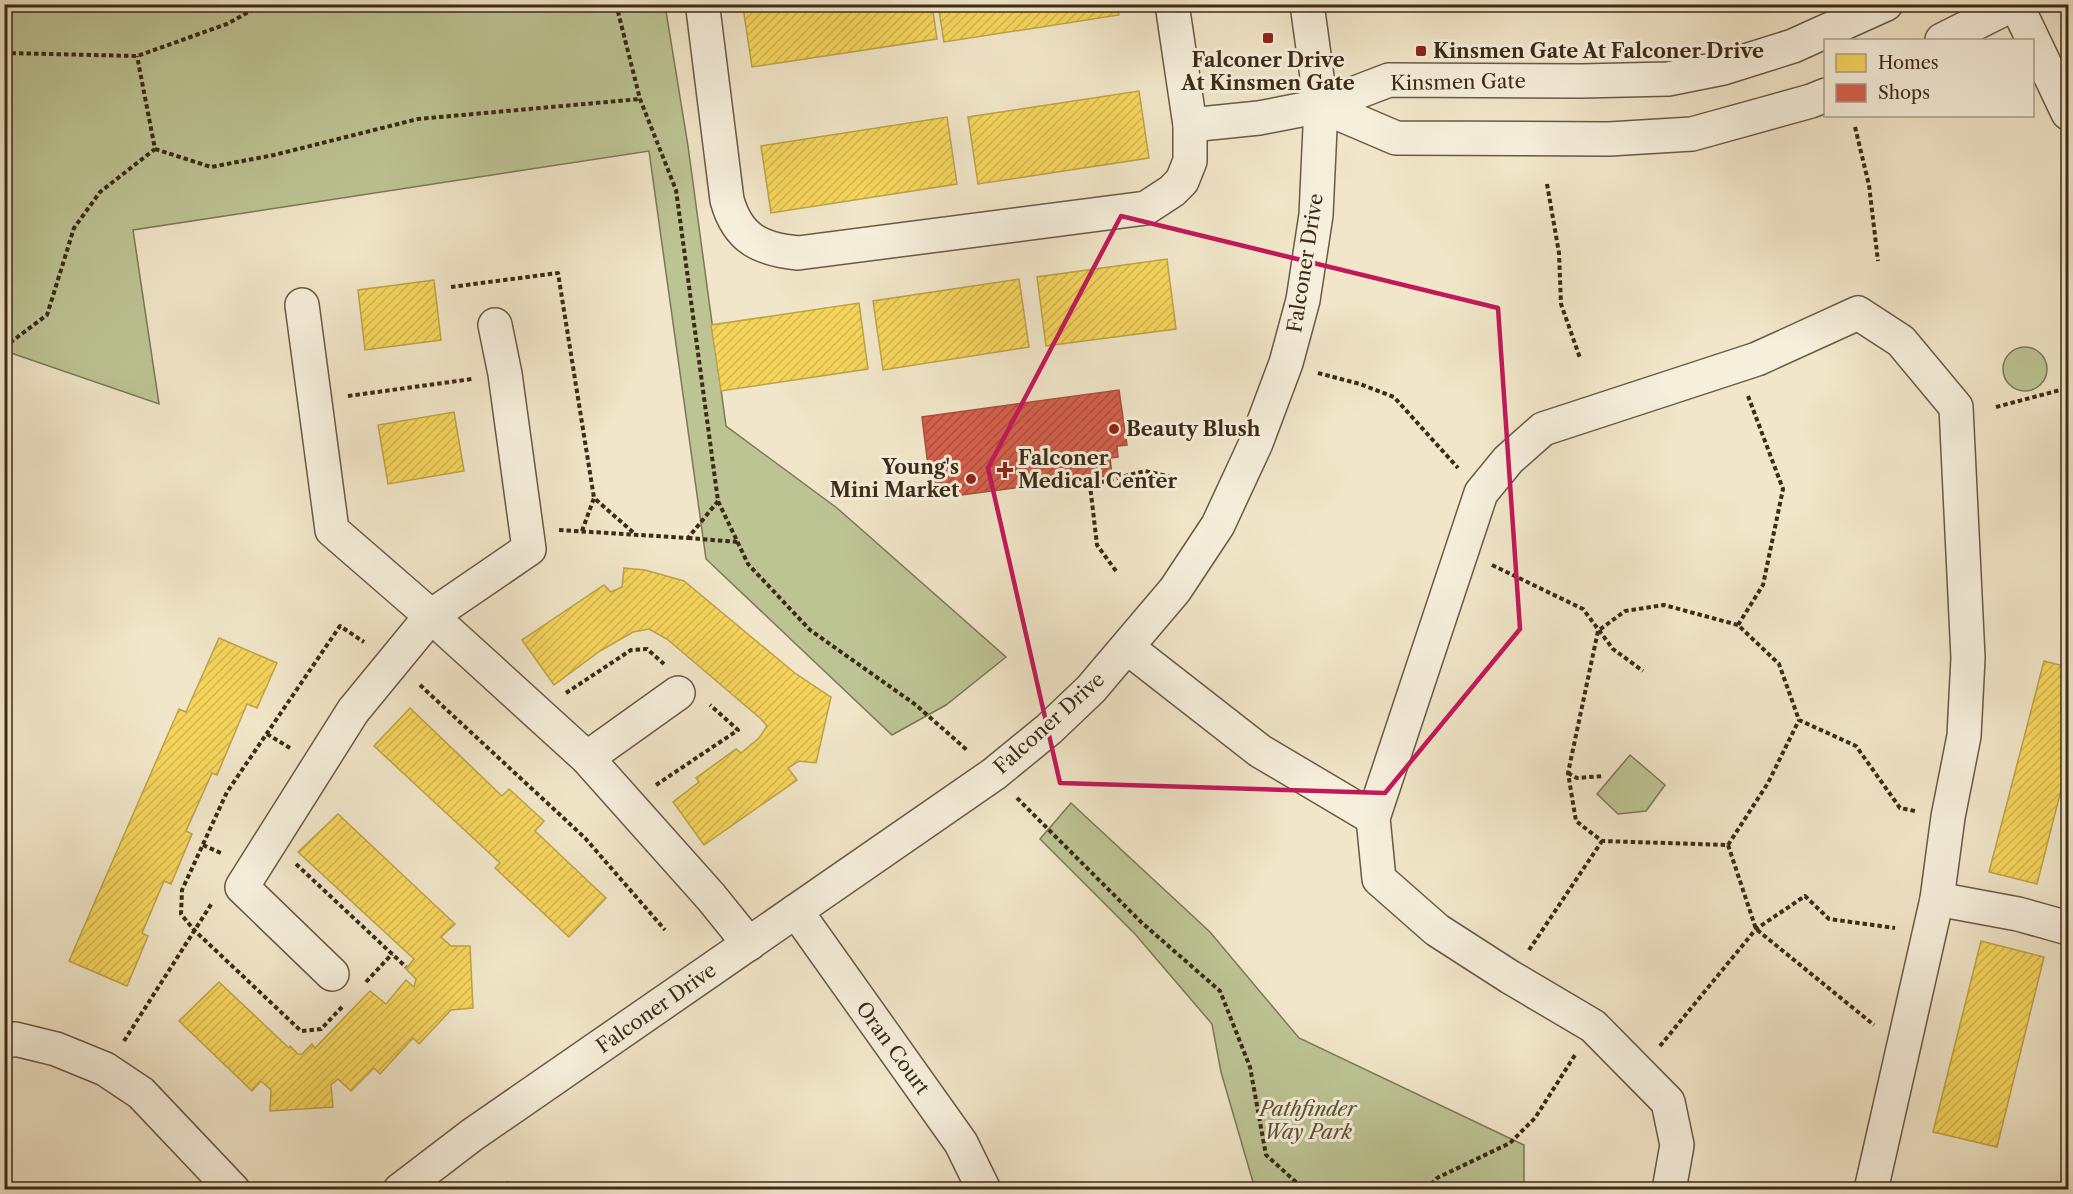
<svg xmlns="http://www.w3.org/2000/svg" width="2073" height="1194" font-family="'Libre Caslon Text',serif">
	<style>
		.park { fill: #bdc494; stroke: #7c7856; stroke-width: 1.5 }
		.homes { fill: url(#homes-hatch); stroke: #bea247; stroke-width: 1.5 }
		.shops { fill: url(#shops-hatch); stroke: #a8503d; stroke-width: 1.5 }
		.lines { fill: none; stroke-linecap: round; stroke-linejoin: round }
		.minor-casing { stroke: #695a44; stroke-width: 36 }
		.path { stroke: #3c2b17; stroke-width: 4; stroke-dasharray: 4.5 3; stroke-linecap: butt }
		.minor { stroke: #f6efdc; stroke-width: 33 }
		.marked { fill: none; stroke: #c2185b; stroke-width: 4.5; stroke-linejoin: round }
		.poi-dot { fill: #8f2418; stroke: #f6efdc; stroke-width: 2 }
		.labels { text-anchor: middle; stroke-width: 6; stroke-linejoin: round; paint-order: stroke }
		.poi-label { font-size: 20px; font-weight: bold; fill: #3c2b17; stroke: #f6efdc; text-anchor: start }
		.street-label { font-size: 20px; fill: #3c2b17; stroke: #f6efdc }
		.park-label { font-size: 20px; font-style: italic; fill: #5c5136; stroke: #f6efdc }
	</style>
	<defs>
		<pattern id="homes-hatch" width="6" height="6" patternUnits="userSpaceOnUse" patternTransform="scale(1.5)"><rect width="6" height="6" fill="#f6d55c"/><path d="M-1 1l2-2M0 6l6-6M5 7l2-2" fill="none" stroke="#d4b74f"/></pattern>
		<pattern id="shops-hatch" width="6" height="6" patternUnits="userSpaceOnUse" patternTransform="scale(1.5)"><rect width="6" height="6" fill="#d6604d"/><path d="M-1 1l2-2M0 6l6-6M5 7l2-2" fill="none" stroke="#af4f3f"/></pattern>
	</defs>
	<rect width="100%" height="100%" fill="#f1e6c9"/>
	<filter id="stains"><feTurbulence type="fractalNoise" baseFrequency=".00333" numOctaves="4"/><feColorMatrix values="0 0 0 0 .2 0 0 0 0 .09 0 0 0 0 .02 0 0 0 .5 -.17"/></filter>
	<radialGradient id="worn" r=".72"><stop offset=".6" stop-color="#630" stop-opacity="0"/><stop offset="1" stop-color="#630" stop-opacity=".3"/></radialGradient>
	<g class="park">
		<path d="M5 5H665L688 146 726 426 837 508 1006 657 946 705 892 735 706 559 649 151 133 230 159 404 5 351Z"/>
		<circle cx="2025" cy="369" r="22"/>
		<path d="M1630 755 1665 785 1646 811 1618 814 1597 794Z"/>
		<path d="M1071 803 1210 932 1299 1038 1524 1145V1189H1255L1221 1072 1212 1024 1135 934 1040 839Z"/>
	</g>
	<g class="homes">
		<path d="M760 4H932L937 39 752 67 743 7Z"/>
		<path d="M938 4H1117L1119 15 944 42Z"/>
		<path d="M1139 91 1149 158 978 184 968 117Z"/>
		<path d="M947 117 957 184 771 213 761 146Z"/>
		<path d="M1167 259 1176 329 1046 346 1037 277Z"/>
		<path d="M1019 279 1029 347 883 370 873 301Z"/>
		<path d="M434 280 441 340 365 350 358 290Z"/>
		<path d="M859 303 868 369 721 391 711 325Z"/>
		<path d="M454 412 464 471 388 484 378 425Z"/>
		<path d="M624 568 645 570 684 581 796 674 831 697 816 763 799 761 788 768 797 780 704 845 673 802 699 782 696 778 736 749 741 753 759 738 767 726 761 719 667 639 649 629 633 632 600 651 554 685 522 640 604 585 611 592 622 587Z"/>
		<path d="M219 638 277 663 257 708 247 704 217 775 212 773 186 831 192 834 171 884 164 881 142 933 148 936 127 986 69 961 179 709 186 712Z"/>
		<path d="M2044 661 2068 667V763L2037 884 1989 872Z"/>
		<path d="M410 708 502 796 509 789 544 821 535 831 606 898 569 937 495 868 500 863 374 746Z"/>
		<path d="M338 814 455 924 441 937 451 946H470L473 1008 451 1010 419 1044 413 1038 380 1074 374 1068 351 1091 338 1079 331 1085 333 1107 270 1111 271 1090 261 1081 252 1091 179 1021 219 982 289 1048 290 1046 298 1054H302L312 1044 315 1048 370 991 386 1004 406 980 414 987 416 979 406 969 414 959 298 852Z"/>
		<path d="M1981 941 2044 957 1997 1147 1933 1132Z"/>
	</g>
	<path class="shops" d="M1119 390 1127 445 1117 446 1118 457 1110 458 1112 475 932 499 922 417Z"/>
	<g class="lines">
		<defs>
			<g id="minor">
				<path d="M704 4 703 9 727 200C738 239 760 249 798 253L1146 208 1172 191 1182 181 1190 161V125L1172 4"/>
				<path d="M2016 4 2068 113"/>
				<path d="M1942 40 2014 4"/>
				<path d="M1321 106 1396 138 1609 139 1692 134 1811 101 1826 95"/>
				<path d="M1190 125 1259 118 1321 106 1389 80 1582 81 1668 79 1723 68 1793 46 1886 4"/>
				<path d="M302 305 332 530 431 616 587 758 711 897 749 944"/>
				<path d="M1128 648 1260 751 1373 818"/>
				<path d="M587 758 678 693"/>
				<path d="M1937 899 2018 914 2068 928"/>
				<path d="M796 911 961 1143 984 1190"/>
				<path d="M332 974 242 887 353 711 431 616 529 549 505 374 495 325"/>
				<path d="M4 1042 15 1039 56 1049 105 1069 141 1093 233 1190"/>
				<path d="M400 1190 472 1135 994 774 1049 729 1091 689 1175 590 1218 525 1256 443 1286 363 1303 300 1316 215 1321 106 1307 4"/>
				<path d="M1669 1190 1677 1145 1668 1102 1593 1026 1510 977 1437 930 1379 879 1373 818 1481 493 1508 460 1543 429 1757 359 1858 313 1901 341 1956 407 1968 658 1964 736 1948 817 1937 899 1871 1190"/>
			</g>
		</defs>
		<use href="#minor" class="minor-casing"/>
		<g class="path">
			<path d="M611 4 617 7 636 4"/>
			<path d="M616 4 640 99 676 190 718 501 748 564 810 630 916 705 968 751"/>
			<path d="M4 53 137 56 227 24 263 4"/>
			<path d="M1855 127 1869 185 1878 261"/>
			<path d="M155 149 211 167 274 155 418 119 640 99"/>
			<path d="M1547 184 1559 253 1561 304 1580 358"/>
			<path d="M451 287 558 273 594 498"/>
			<path d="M4 347 47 315 74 228 100 192 155 149 137 56"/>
			<path d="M1318 373 1360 384 1394 397 1458 468"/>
			<path d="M348 396 472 379"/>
			<path d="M1748 396 1783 489 1763 585 1738 625 1779 664 1799 720 1856 746 1900 808 1915 811"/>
			<path d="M1996 407 2068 388"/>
			<path d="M559 530 688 538 718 501"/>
			<path d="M582 531 594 498 635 534"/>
			<path d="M688 538 738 542"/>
			<path d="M1492 565 1583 609 1613 649 1643 671"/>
			<path d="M1116 571 1097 545 1090 485 1145 471 1176 478"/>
			<path d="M1738 625 1664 605 1625 611 1598 631 1568 773 1576 821 1602 841 1728 845 1756 929 1874 1025"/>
			<path d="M420 685 585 838 665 930"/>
			<path d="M566 693 631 650 647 649 664 664"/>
			<path d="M267 734 290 748"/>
			<path d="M1568 773 1577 778 1604 776"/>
			<path d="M656 785 738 730 710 705"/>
			<path d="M1017 798 1141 922 1220 991 1250 1067 1266 1155 1296 1182 1314 1190"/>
			<path d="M203 845 223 854"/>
			<path d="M1728 845 1768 783 1799 720"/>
			<path d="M296 864 406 967"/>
			<path d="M1529 950 1602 841"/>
			<path d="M366 982 392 954"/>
			<path d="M342 1007 321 1029 301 1031 194 930 181 914 182 890 227 792 340 626 364 642"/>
			<path d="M124 1041 212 903"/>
			<path d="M1660 1046 1756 929 1805 896 1829 919 1895 928"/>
			<path d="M506 1182 511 1190"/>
			<path d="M1426 1190 1437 1178 1510 1143 1535 1118 1575 1055"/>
		</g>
		<use href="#minor" class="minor"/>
	</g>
	<path class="marked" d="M1121 216 1498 308 1520 629 1385 793 1060 783 988 468Z"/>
	<g class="poi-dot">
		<rect x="1262" y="32" width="12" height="12" rx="3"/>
		<rect x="1415" y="45" width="12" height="12" rx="3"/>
		<circle cx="1114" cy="429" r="6"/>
		<path d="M1002 461h6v6h6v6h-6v6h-6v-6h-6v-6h6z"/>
		<circle cx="971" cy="479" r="6"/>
	</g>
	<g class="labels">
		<g class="poi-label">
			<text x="1433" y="58">Kinsmen Gate At Falconer Drive</text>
			<text x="1268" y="67" text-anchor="middle">Falconer Drive<tspan x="1268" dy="23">At Kinsmen Gate</tspan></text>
			<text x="1126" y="436">Beauty Blush</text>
			<text x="1018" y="465">Falconer<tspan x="1018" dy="23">Medical Center</tspan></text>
			<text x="959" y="474" text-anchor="end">Young's<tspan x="959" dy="23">Mini Market</tspan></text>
		</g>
		<g class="street-label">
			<text transform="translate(1458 82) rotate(-1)" y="7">Kinsmen Gate</text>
			<text transform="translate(1305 263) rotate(-81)" y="7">Falconer Drive</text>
			<text transform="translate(1049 723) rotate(-42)" y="7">Falconer Drive</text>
			<text transform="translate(656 1008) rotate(-35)" y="7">Falconer Drive</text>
			<text transform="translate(893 1048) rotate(54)" y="7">Oran Court</text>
		</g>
		<g class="park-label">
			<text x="1308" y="1116">Pathfinder<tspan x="1308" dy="23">Way Park</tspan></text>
		</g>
	</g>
	<rect width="2073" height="1194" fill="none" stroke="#f1e6c9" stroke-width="24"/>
	<rect x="6" y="6" width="2061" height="1182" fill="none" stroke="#3c2b17" stroke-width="3"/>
	<rect x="12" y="12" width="2049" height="1170" fill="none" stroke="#3c2b17" stroke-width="1.5"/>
	<rect x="1824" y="39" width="210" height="78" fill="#f6efdc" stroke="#aca18d" stroke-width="1.5"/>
	<rect x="1836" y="54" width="30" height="18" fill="#f6d55c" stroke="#aca18d" stroke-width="1.5"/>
	<text x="1878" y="69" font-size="18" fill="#3c2b17">Homes</text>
	<rect x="1836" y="84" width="30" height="18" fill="#d6604d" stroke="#aca18d" stroke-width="1.5"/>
	<text x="1878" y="99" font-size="18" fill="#3c2b17">Shops</text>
	<rect width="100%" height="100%" filter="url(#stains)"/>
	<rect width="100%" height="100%" fill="url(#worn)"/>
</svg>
